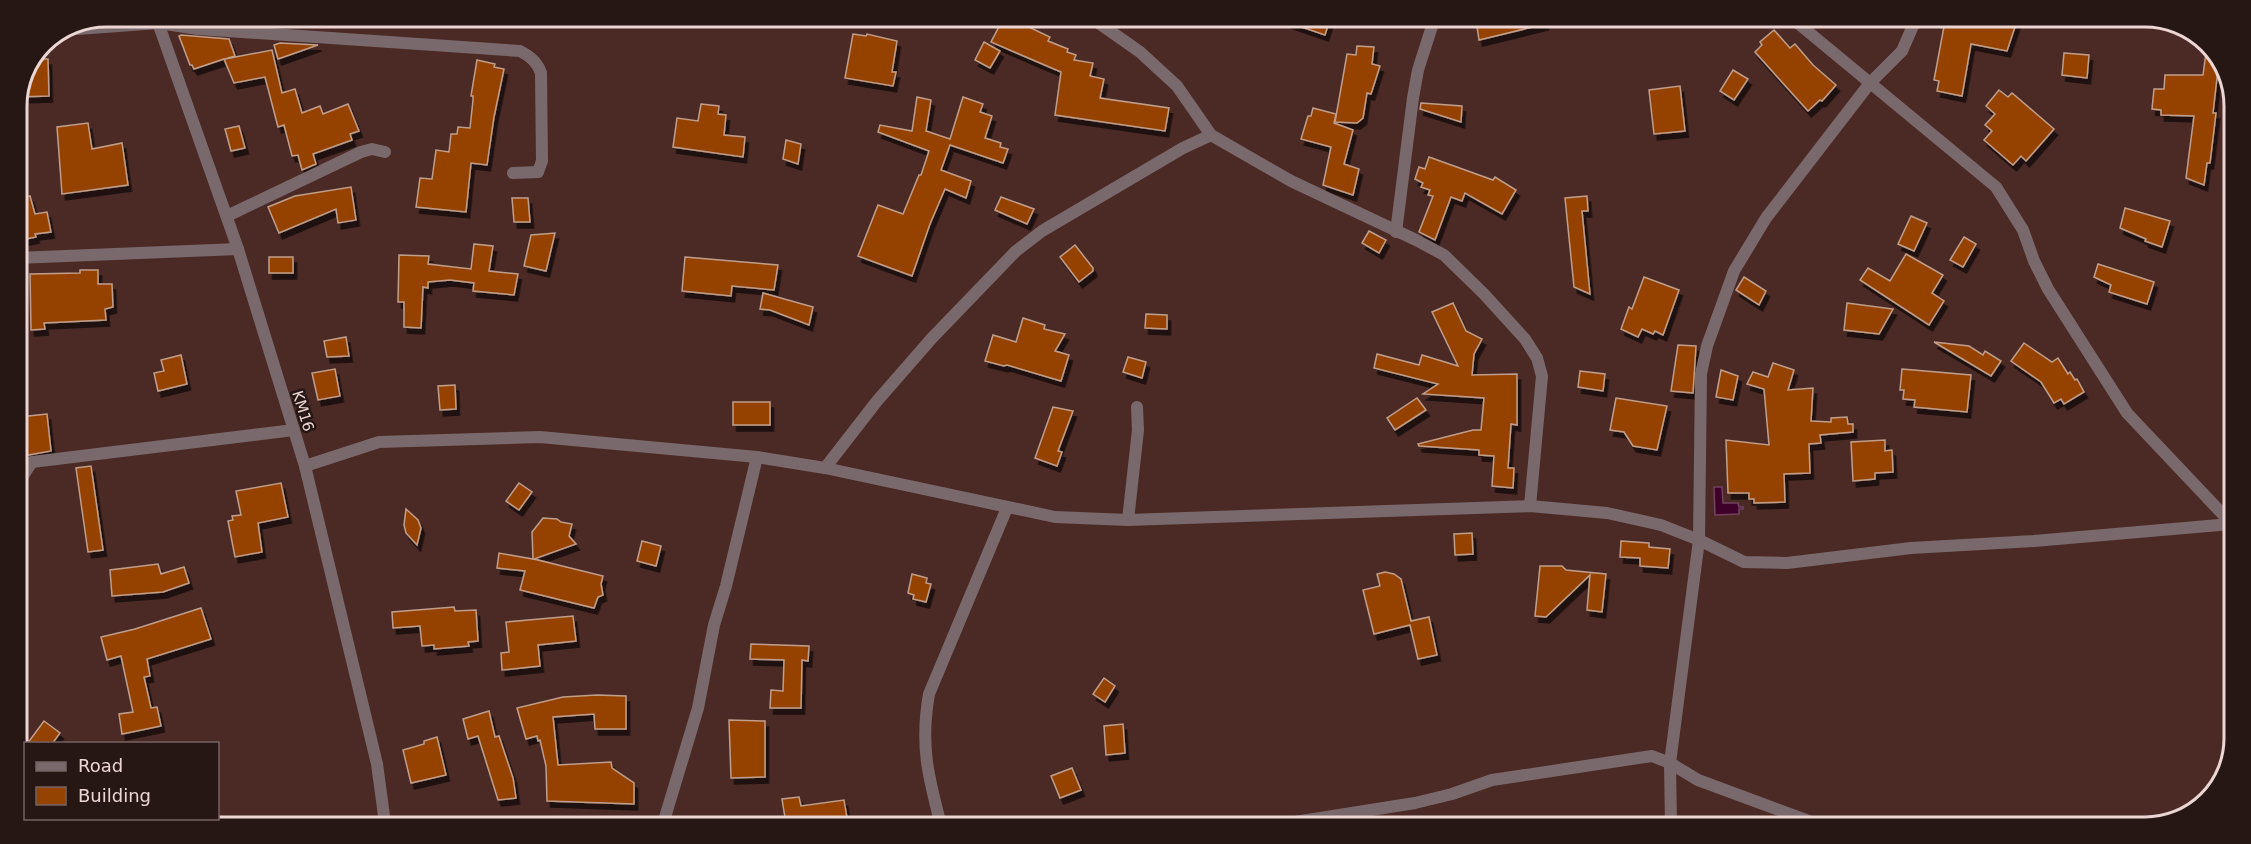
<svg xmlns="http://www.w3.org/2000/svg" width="2251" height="844" font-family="'DejaVu Sans',sans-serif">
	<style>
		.water { fill: #3e012a; stroke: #72415d; stroke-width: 1.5 }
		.building { fill: #954302; stroke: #c19e8b; stroke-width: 1.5; filter: url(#shadow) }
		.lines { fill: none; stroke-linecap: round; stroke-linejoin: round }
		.minor { stroke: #7a696c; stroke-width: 12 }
		.tertiary { stroke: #7a696c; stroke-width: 12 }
		.labels { text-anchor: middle; stroke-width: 5; stroke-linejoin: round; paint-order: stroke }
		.street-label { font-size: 15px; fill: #ecd6d3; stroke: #261715 }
		.rim { fill: none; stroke: #ecd6d3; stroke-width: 3 }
	</style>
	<defs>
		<filter id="shadow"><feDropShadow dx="3.5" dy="6" stdDeviation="0" flood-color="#0009"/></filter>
	</defs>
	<rect width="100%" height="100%" fill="#4b2a25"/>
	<path class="water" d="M1714 487H1722L1723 503H1738L1739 507H1743V509H1739V514L1715 515Z"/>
	<g class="building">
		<path d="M1003 19H1012L1050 37 1048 41 1068 49 1067 52 1076 55 1074 60 1093 63 1090 76 1104 79 1100 98 1169 108 1165 131 1055 115 1061 72 991 42Z"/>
		<path d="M1287 19H1330L1325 35 1287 22Z"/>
		<path d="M1476 20H1545V24L1479 40Z"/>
		<path d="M1945 21H2017L2007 51 1971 44 1962 96 1937 91 1939 81 1934 80Z"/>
		<path d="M1774 30 1790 48 1795 44 1813 65 1836 85 1822 101 1820 100 1808 111 1755 52 1762 45 1760 42Z"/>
		<path d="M853 34 866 36 867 34 897 41 892 72H896L893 86 845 78Z"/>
		<path d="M181 35 229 39 235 56 225 59 272 50 282 93 295 89 302 113 320 106 323 114 348 104 359 131 350 134 352 140 313 154 316 164 302 170 298 155 292 156 284 125 278 127 265 77 234 83 224 59 194 69 192 65H190L179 36Z"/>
		<path d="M984 42 1000 51 990 68 975 60Z"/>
		<path d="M280 43 318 45 278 59 274 45Z"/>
		<path d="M2207 45 2216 52 2223 70 2218 69 2213 113H2216L2210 163H2207L2204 185 2186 178 2194 116 2161 115V110L2152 109 2154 89H2164L2165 75H2203Z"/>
		<path d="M1357 46 1374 47 1372 64 1380 66 1371 94 1367 93 1363 118 1357 123 1335 122 1347 54 1356 55Z"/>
		<path d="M2064 53 2089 55 2087 78 2062 75Z"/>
		<path d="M35 59H48L49 96 18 97Z"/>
		<path d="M477 60 495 64 494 67 504 69 494 117 487 165 471 163 466 212 416 207 420 178 432 179 436 150 449 152 451 134H457L458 127 470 128 473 100V96H471Z"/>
		<path d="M1733 70 1748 79 1734 100 1720 91Z"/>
		<path d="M1680 86 1685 131 1654 134 1649 90Z"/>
		<path d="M1999 90 2008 97 2012 93 2054 129 2026 161 2021 156 2013 165 1984 140 1992 131 1985 125 1995 114 1986 106Z"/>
		<path d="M917 97 931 100 926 131 950 139 963 97 983 104 980 112 992 116 985 138 1001 143 1000 147 1008 149 1003 163 950 145 941 170 971 181 966 198 945 189 930 224 912 276 858 256 878 205 903 214 919 175H921L929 151 878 132 880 125 912 131Z"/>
		<path d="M1421 103 1462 106 1461 122 1420 109Z"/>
		<path d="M701 104 719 106 718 114 726 115 724 135 745 137 743 157 673 147 677 118 698 121Z"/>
		<path d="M1313 108 1336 114 1334 123 1353 130 1344 164 1359 169 1353 195 1323 185 1331 147 1301 139 1308 116H1311Z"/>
		<path d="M88 123 92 149 122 143 128 185 62 194 57 127Z"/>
		<path d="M239 126 245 148 231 151 225 129Z"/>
		<path d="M786 140 801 144 798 164 783 159Z"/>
		<path d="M1429 157 1493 180 1495 177 1516 190 1502 214 1465 193 1462 201 1451 197 1435 240 1419 232 1433 196 1428 195 1430 190 1421 187 1423 183 1415 179 1419 167 1425 169Z"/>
		<path d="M351 187 356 220 338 223 336 209 279 233 268 207 295 196Z"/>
		<path d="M30 196 35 214 47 212 51 232 35 234 36 237 21 240 17 215V199Z"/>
		<path d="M1587 196 1588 211H1582L1590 294 1574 287 1565 198Z"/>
		<path d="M1001 197 1034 209 1027 224 995 210Z"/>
		<path d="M512 198H528L530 222H514Z"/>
		<path d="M2125 208 2170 221 2162 247 2145 241 2146 239 2120 228Z"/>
		<path d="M1911 216 1927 223 1914 251 1898 244Z"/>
		<path d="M1369 231 1386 240 1379 253 1362 243Z"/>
		<path d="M555 233 546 271 524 266 531 235Z"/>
		<path d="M1964 237 1976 244 1963 267 1950 260Z"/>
		<path d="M474 244 493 246 489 271 518 274 514 295 473 291 474 283 450 280 428 282V288L423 287 421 328 404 327V302H398L399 255 429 256 428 264 471 269Z"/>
		<path d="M1075 245 1093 268V271L1079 282 1060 257Z"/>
		<path d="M1906 254 1943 275 1932 293 1944 301 1929 325 1860 280 1868 268 1890 281Z"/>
		<rect x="269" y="257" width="24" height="16"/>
		<path d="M685 257 778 265 774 290 732 286 731 296 682 291Z"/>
		<path d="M2098 264 2154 282 2147 304 2109 292 2111 285 2094 277Z"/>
		<path d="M80 270H98V284H112L113 307 105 309 106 320 44 323 45 329 31 330 30 274 80 273Z"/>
		<path d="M1644 277 1679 290 1663 335 1655 331 1653 334 1642 329 1638 337 1621 329 1629 307 1632 309Z"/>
		<path d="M1744 277 1766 291 1759 305 1736 290Z"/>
		<path d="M763 293 813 307 809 325 770 310 760 309Z"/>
		<path d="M1453 303 1466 331 1482 339 1474 354 1472 375 1517 374V425L1511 424 1508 468H1514L1513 488 1492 486 1494 456 1479 455V450L1419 446 1418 444 1473 430H1481L1484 398 1423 394 1438 384 1374 368 1377 354 1419 365 1422 355 1458 366 1432 312Z"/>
		<path d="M1847 303 1893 309 1879 334 1844 330Z"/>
		<path d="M1146 314 1167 315V329L1145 328Z"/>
		<path d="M1023 318 1045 325 1044 329 1065 334 1055 351 1069 355 1061 381 1007 365 1004 366 985 361 993 335 1016 342Z"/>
		<path d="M346 337 349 356 327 357 324 341Z"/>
		<path d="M1934 342 1969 346 1983 355 1985 351 2001 361 1991 376Z"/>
		<path d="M2024 343 2052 362 2058 358 2068 374 2070 372 2075 380 2077 379 2084 392 2064 404 2061 399 2054 403 2041 382 2011 361Z"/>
		<path d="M1678 345 1696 346 1693 393 1671 391Z"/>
		<path d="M181 355 187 384 158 391 154 373 164 371 161 360Z"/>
		<path d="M1128 357 1146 362 1142 378 1123 372Z"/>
		<path d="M1773 363 1794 370 1788 390 1813 388 1811 421 1831 422V418L1847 417 1848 424H1853V432L1820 435 1821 443 1809 444 1810 473 1784 474 1785 502 1754 503V499H1749V493H1728L1726 440 1769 445 1764 389 1747 384 1753 372 1768 377Z"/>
		<path d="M335 369 340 396 318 400 312 373Z"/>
		<path d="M1902 369 1971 375 1967 412 1914 407 1915 400 1903 399 1904 390H1900Z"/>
		<path d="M1721 370 1738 376 1733 400 1716 397Z"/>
		<path d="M1580 371 1605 374 1603 391 1578 387Z"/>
		<path d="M455 385 456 409 440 410 438 386Z"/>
		<path d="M1417 398 1426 410 1395 430 1387 418Z"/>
		<path d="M1616 398 1667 406 1657 450 1633 446 1624 432 1610 430Z"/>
		<rect x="733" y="402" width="37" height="23"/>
		<path d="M1053 407 1073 411 1058 451 1062 452 1057 466 1035 458Z"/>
		<path d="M47 414 51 451 23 456 19 417Z"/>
		<path d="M1885 440V451L1892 450 1893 472 1875 473V479L1853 481 1851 442Z"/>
		<path d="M91 466 103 550 88 552 76 468Z"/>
		<path d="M281 483 288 517 258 523 262 552 235 557 228 521 233 520 232 516 241 515 236 491Z"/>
		<path d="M519 483 532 492 519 510 506 501Z"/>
		<path d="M406 509 418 520 421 528 417 545 406 533 404 525Z"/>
		<path d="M543 518 557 519 561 522 572 524 569 536 576 544 534 559 603 576 601 584 603 595 598 597 594 608 520 590 525 571 497 568 499 553 533 559 532 532Z"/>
		<path d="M1472 533 1473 554 1455 555 1454 534Z"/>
		<path d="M642 541 661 546 656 566 637 561Z"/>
		<path d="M1621 541 1649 543V547L1670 549 1668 568 1640 566V558L1620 557Z"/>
		<path d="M158 564 161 574 184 567 189 583 163 592 112 596 110 570Z"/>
		<path d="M1540 566H1562L1566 570 1606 574 1602 612 1587 610 1590 575 1546 617 1535 616Z"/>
		<path d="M1385 572 1394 574 1401 579 1411 621 1429 617 1437 655 1418 659 1410 625 1374 634 1363 590 1380 586 1377 574Z"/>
		<path d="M912 574 927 578 926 583 931 584 926 602 913 599 914 595 908 593Z"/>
		<path d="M454 607 455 611 476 610 478 641 468 642 469 646 434 649V645L422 646 420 626 393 628 392 612Z"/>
		<path d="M201 608 211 639 147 659 150 676 144 677 151 708 157 707 161 726 122 734 119 714 133 712 121 656 107 660 101 637 135 629Z"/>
		<path d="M573 616 576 641 538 645 540 666 502 670 501 653 509 652 506 622Z"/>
		<path d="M751 644 809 646 808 661 802 660 801 708H770L771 690 783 691 784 660 750 659Z"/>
		<path d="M1104 678 1115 686 1105 702 1093 694Z"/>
		<path d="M597 695 626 696V729H595L594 714 553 717 558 765 611 762 612 768 634 783V804L547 801 546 766 540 740 538 741 537 736 526 739 517 708 563 697Z"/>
		<path d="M489 711 495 737 499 736 513 778 516 798 498 800 478 736 468 739 463 719Z"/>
		<path d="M729 720 765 721V777L731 778Z"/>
		<path d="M44 721 60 733 52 744H27Z"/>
		<path d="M1123 724 1125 753 1106 755 1104 726Z"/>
		<path d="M437 737 446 775 411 783 403 750 424 744V741Z"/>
		<path d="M1072 768 1081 790 1060 798 1051 776Z"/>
		<path d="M799 797 801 806 844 800 848 824H786L782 799Z"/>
	</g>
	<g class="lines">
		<g class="minor">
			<path d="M1093 19 1140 52 1177 86 1211 135 1291 181 1416 240 1444 255 1484 294 1525 339 1537 358 1542 376 1530 506"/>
			<path d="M1794 20 1996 187 2023 230 2034 261 2048 289 2127 413 2231 523"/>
			<path d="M77 29 159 23 198 29 520 51C530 56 538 63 541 73L542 161 538 172 513 173"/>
			<path d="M227 216 361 152 372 149 385 152"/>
			<path d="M1396 232 1413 98 1418 70 1434 20"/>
			<path d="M17 258 238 249"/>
			<path d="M17 466 32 462 294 430"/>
			<path d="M305 466 379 442 540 437 757 457 825 468 1055 517 1128 520 1530 506 1607 513 1661 525 1699 540 1744 562 1787 563 1911 548 2034 541 2231 524"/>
			<path d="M825 468 877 401 932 338 1016 251 1042 231 1183 148 1211 135"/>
			<path d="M17 485 32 462"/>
			<path d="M1128 520 1138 430 1137 407"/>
			<path d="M663 824 698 708 714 625 726 586 757 457"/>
			<path d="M941 825C928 776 920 745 929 694L1007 508"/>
			<path d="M1276 825 1415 803 1452 794 1492 780 1652 756 1670 763 1698 780 1825 827"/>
			<path d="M1671 826 1670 763 1699 540 1701 374 1707 346 1734 271 1766 218 1870 83 1902 51 1915 21"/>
		</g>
		<path class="tertiary" d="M156 17 238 249 305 466 377 764 385 823"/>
	</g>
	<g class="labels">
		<g class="street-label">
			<text transform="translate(303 411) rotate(73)" y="5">KM16</text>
		</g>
	</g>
	<path d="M0 0H2251V844H0ZM106 27H2145A79 79 0 0 1 2224 106V738A79 79 0 0 1 2145 817H106A79 79 0 0 1 27 738V106A79 79 0 0 1 106 27Z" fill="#261715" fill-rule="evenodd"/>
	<path class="rim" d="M106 27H2145A79 79 0 0 1 2224 106V738A79 79 0 0 1 2145 817H106A79 79 0 0 1 27 738V106A79 79 0 0 1 106 27Z"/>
	<rect x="24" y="742" width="195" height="78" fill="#261715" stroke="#756361" stroke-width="1.5"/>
	<rect x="36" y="762" width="30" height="9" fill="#7a696c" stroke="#756361" stroke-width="1.5"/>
	<text x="78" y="772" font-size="18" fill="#ecd6d3">Road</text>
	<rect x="36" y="787" width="30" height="18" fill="#954302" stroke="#756361" stroke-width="1.5"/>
	<text x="78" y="802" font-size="18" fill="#ecd6d3">Building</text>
</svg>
